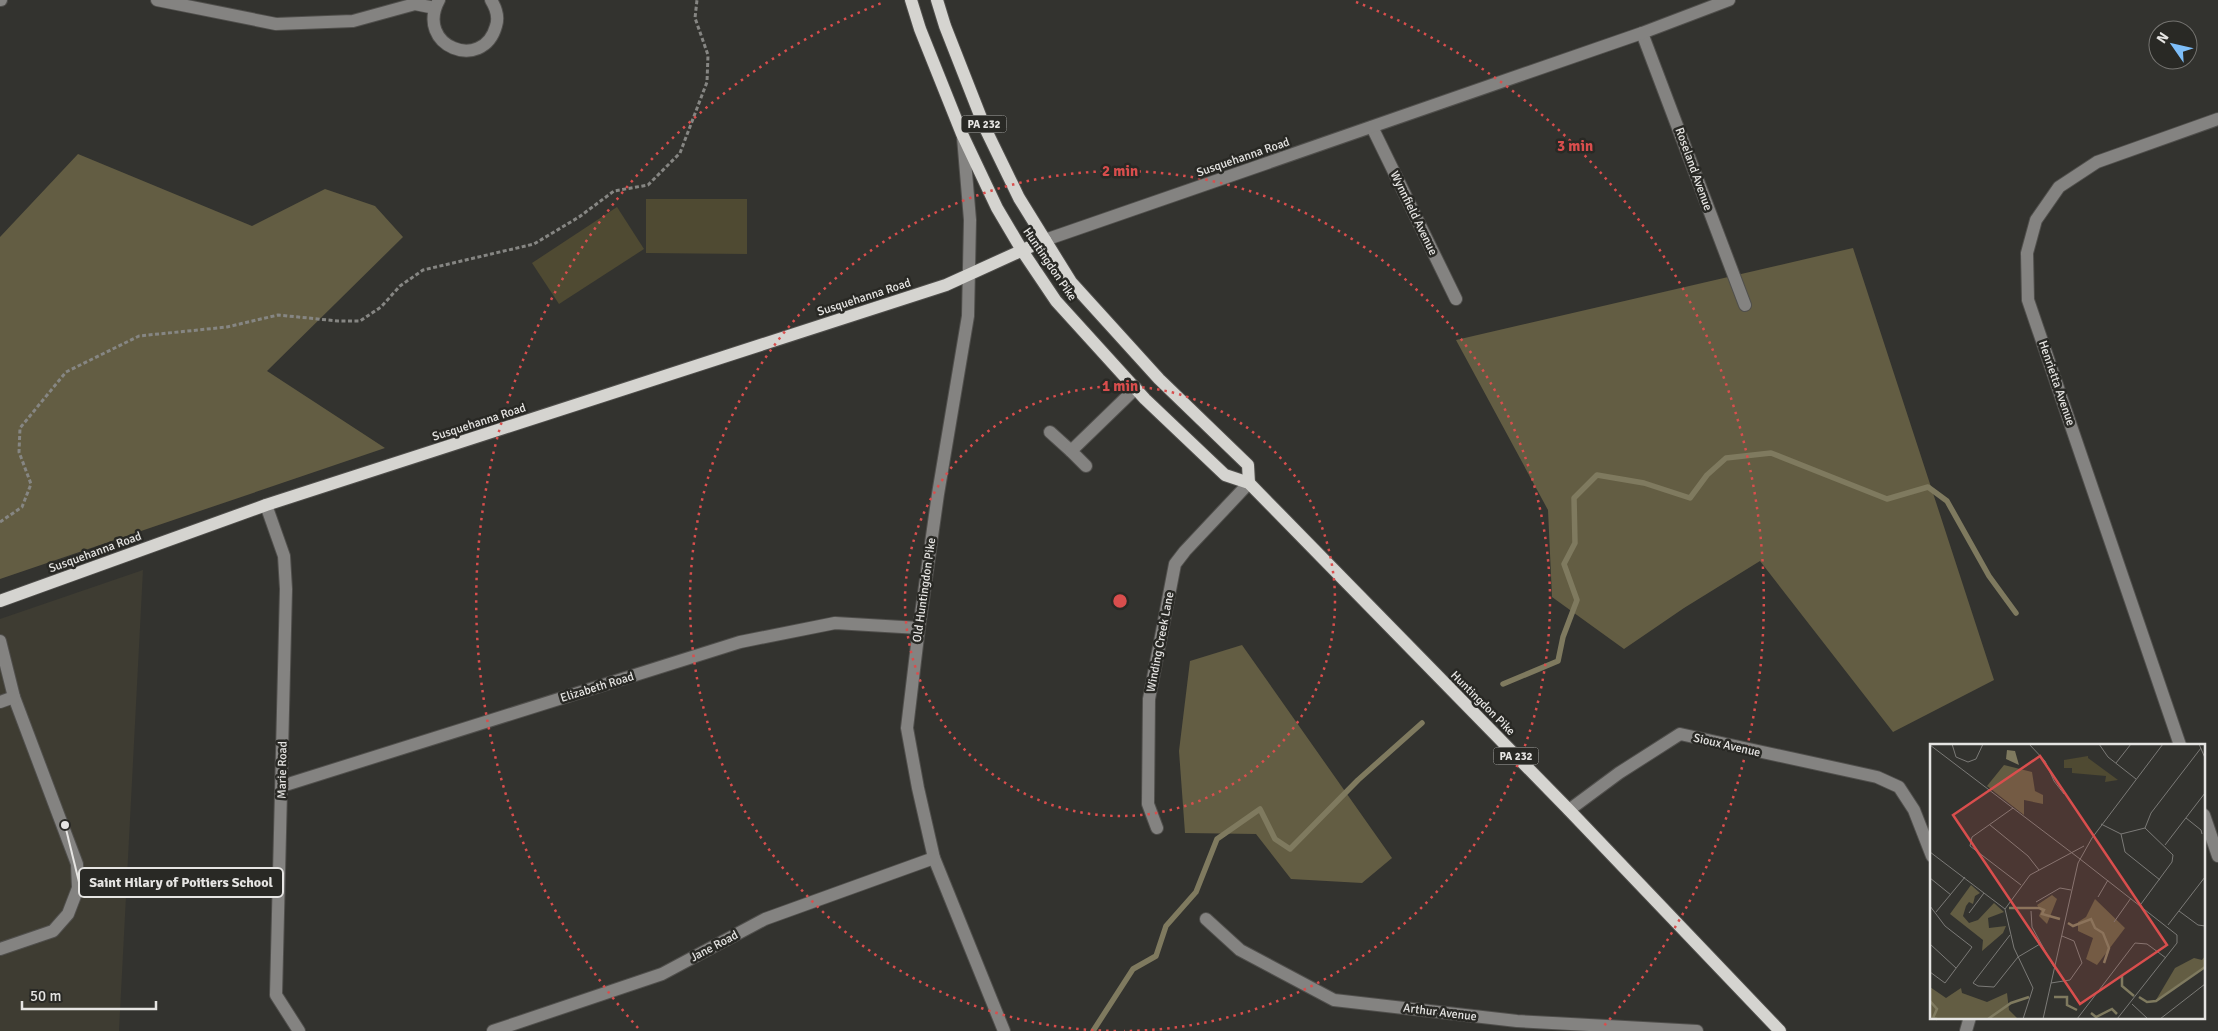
<svg xmlns="http://www.w3.org/2000/svg" width="2218" height="1031" font-family="Signika,sans-serif">
	<style>
		.built { fill: #3e3c32 }
		.green { fill: #4f4a32 }
		.forest { fill: #635d43 }
		.lines { fill: none; stroke-linecap: round; stroke-linejoin: round }
		.stream { stroke: #7f7a5f; stroke-width: 5.5 }
		.minor-casing { stroke: #504f4c; stroke-width: 14 }
		.major-casing { stroke: #504f4c; stroke-width: 14 }
		.path { stroke: #868683; stroke-width: 3; stroke-dasharray: 4 2.5; stroke-linecap: butt }
		.minor { stroke: #848381; stroke-width: 12 }
		.major { stroke: #d5d4d0; stroke-width: 12 }
		.ring { fill: none; stroke: #d94e4d; stroke-width: 2.5; stroke-dasharray: 2.5 5 }
		.labels { text-anchor: middle; stroke-width: 5; stroke-linejoin: round; paint-order: stroke }
		.shield { fill: #292925; stroke: #adadaa; stroke-width: 1 }
		.shield-label { font-size: 11px; font-weight: bold; fill: #e6e5e3 }
		.street-label { font-size: 12px; fill: #e6e5e3; stroke: #292925 }
		.inset-river { fill: none; stroke: #7f7a5f; stroke-width: 2.5 }
		.inset-road { fill: none; stroke: #7b7a77; stroke-width: 1 }
		.view { fill: #d94e4d; fill-opacity: 0.15; stroke: #d94e4d; stroke-width: 2.5 }
		.inset-edge { fill: none; stroke: #e6e5e3; stroke-width: 2.5 }
		.centre { fill: #d94e4d; stroke: #292925; stroke-width: 2.5 }
		.ring-label { font-size: 15px; text-anchor: middle; font-weight: bold; fill: #d94e4d; stroke: #292925; stroke-width: 5; stroke-linejoin: round; paint-order: stroke }
		.leader { fill: none; stroke: #e6e5e3; stroke-width: 2 }
		.callout-dot { fill: #e6e5e3; stroke: #292925; stroke-width: 2 }
		.callout { fill: #292925; stroke: #e6e5e3; stroke-width: 2 }
		.callout-label { font-size: 14px; text-anchor: middle; font-weight: bold; fill: #e6e5e3 }
	</style>
	<rect width="100%" height="100%" fill="#33332f"/>
	<path class="built" d="M143 570 119 1031H0V619Z"/>
	<g class="green">
		<path d="M646 199H747V254L646 253Z"/>
		<path d="M617 207 644 249 559 304 532 263Z"/>
	</g>
	<g class="forest">
		<path d="M78 154 252 226 325 189 375 206 403 237 267 371 385 448 0 579V237Z"/>
		<path d="M1853 248 1994 680 1893 732 1760 561 1684 608 1624 649 1552 597 1548 510 1456 340Z"/>
		<path d="M1242 645 1392 858 1362 883 1291 879 1256 834 1185 833 1179 751 1190 661Z"/>
	</g>
	<g class="lines">
		<g class="stream">
			<path d="M1503 684 1558 661 1563 637 1577 600 1564 564 1575 543 1574 498 1597 475 1644 483 1690 498 1707 475 1726 458 1771 453 1887 499 1928 487 1947 501 1989 576 2016 613"/>
			<path d="M1093 1031 1133 969 1156 956 1166 926 1196 892 1217 839 1260 809 1275 839 1290 849 1358 780 1422 723"/>
		</g>
		<defs>
			<g id="minor">
				<path d="M0 0H1"/>
				<path d="M157 0 276 24 353 21 415 4 435 8"/>
				<path d="M439 0C414 46 483 73 496 26 499 17 496 8 491 0"/>
				<path d="M1642 33 1745 305"/>
				<path d="M1372 127 1456 299"/>
				<path d="M963 137 970 220 968 316 938 494 919 628 907 728 918 788 934 858 1004 1031"/>
				<path d="M1045 240 1642 33 1729 0"/>
				<path d="M1050 432 1071 451"/>
				<path d="M1086 466 1071 451 1136 388"/>
				<path d="M266 505 284 556 286 589 276 995 299 1031"/>
				<path d="M0 641 14 697 77 864 78 888 68 914 53 931 0 949"/>
				<path d="M0 702 14 697"/>
				<path d="M2180 745 2028 300 2027 253 2036 220 2059 187 2097 162 2218 119"/>
				<path d="M282 786 740 642 835 623 919 628"/>
				<path d="M1569 810 1619 773 1680 734 1877 777 1899 787 1914 810 1932 856"/>
				<path d="M2204 815 2218 856"/>
				<path d="M1157 828 1148 804 1149 699 1175 564 1185 551 1249 483"/>
				<path d="M1206 919 1240 950 1334 1000 1517 1021 1697 1031"/>
				<path d="M493 1031 662 974 765 919 934 858"/>
				<path d="M1966 1031 1970 1017"/>
			</g>
			<g id="major">
				<path d="M911 0 920 29 962 134 997 208 1023 252 1056 301 1145 399 1225 475 1249 483 1569 810 1780 1031"/>
				<path d="M937 0 945 26 985 128 1019 198 1071 282 1159 379 1248 465 1249 483"/>
				<path d="M0 601 266 505 946 285 1045 240"/>
			</g>
		</defs>
		<use href="#minor" class="minor-casing"/>
		<use href="#major" class="major-casing"/>
		<path class="path" d="M0 522 22 507 31 484 19 452 20 428 66 372 139 336 227 327 278 315 338 321H360L381 307 400 286 423 270 534 244 579 217 614 191 648 185 680 153 707 82 708 55 695 18 697 0"/>
		<use href="#minor" class="minor"/>
		<use href="#major" class="major"/>
	</g>
	<g class="ring">
		<circle cx="1120" cy="601" r="215"/>
		<path d="M1116 1031A430 430 0 1 1 1124 1031"/>
		<path d="M638 1028A644 644 0 0 1 884 2M1356 2A644 644 0 0 1 1602 1028"/>
	</g>
	<g class="labels">
		<g class="shield">
			<rect x="961.5" y="115.5" width="45" height="17" rx="4"/>
			<rect x="1493.5" y="747.5" width="45" height="17" rx="4"/>
		</g>
		<g class="shield-label">
			<text x="984" y="128">PA 232</text>
			<text x="1516" y="760">PA 232</text>
		</g>
		<g class="street-label">
			<text transform="translate(1243 157) rotate(-19)" y="4">Susquehanna Road</text>
			<text transform="translate(1694 169) rotate(70)" y="4">Roseland Avenue</text>
			<text transform="translate(1414 213) rotate(64)" y="4">Wynnfield Avenue</text>
			<text transform="translate(1050 264) rotate(56)" y="4">Huntingdon Pike</text>
			<text transform="translate(864 297) rotate(-18)" y="4">Susquehanna Road</text>
			<text transform="translate(2057 383) rotate(71)" y="4">Henrietta Avenue</text>
			<text transform="translate(479 422) rotate(-18)" y="4">Susquehanna Road</text>
			<text transform="translate(95 552) rotate(-20)" y="4">Susquehanna Road</text>
			<text transform="translate(924 590) rotate(-82)" y="4">Old Huntingdon Pike</text>
			<text transform="translate(1160 642) rotate(-79)" y="4">Winding Creek Lane</text>
			<text transform="translate(597 687) rotate(-17)" y="4">Elizabeth Road</text>
			<text transform="translate(1483 703) rotate(45)" y="4">Huntingdon Pike</text>
			<text transform="translate(1727 745) rotate(13)" y="4">Sioux Avenue</text>
			<text transform="translate(282 770) rotate(-89)" y="4">Marie Road</text>
			<text transform="translate(714 946) rotate(-28)" y="4">Jane Road</text>
			<text transform="translate(1440 1012) rotate(7)" y="4">Arthur Avenue</text>
		</g>
	</g>
	<g transform="translate(1930 744)">
		<rect width="275" height="275" fill="#33332f"/>
		<path d="M158 12V14L188 36 175 38 176 32 142 29V24H134V16Z" fill="#4f4a32"/>
		<path d="M74 21 102 28 105 47 113 51V60L94 56V71L57 42ZM41 141 50 149 45 152 43 160 39 158 36 162 33 172 39 179 48 176 64 159 74 168 58 174 59 184 76 182 73 189 52 207 53 196 20 170ZM122 151 127 155 117 180 109 172 111 167 107 161ZM165 155 195 184 167 221 156 215 163 194 148 187V178L156 173ZM275 212V222L226 256 245 224 264 214 272 216ZM0 243 16 254 31 244 32 249 57 258 77 249 79 266 87 274 0 275Z" fill="#635d43"/>
		<path d="M77 6 85 7 89 21 76 15Z" fill="#7f7a5f"/>
		<path class="inset-river" d="M79 164H109L114 166 112 170 130 175M138 179 143 182 161 175 165 184 173 189 179 204 174 219M192 232V242L204 252M124 253H137V261L147 266M209 253 217 258 226 257 275 223M0 257 7 265 3 274 7 275M161 269 166 273 182 265 187 270M58 275 81 259 99 253"/>
		<path class="inset-road" d="M22 0 26 13 38 18 46 15 53 0M99 0 115 17 124 37 134 50M169 0 178 13 206 35M269 0 275 14M0 1 150 115M186 19 201 0M83 64 42 93 40 102 91 141M256 74 271 86 272 90M171 80 191 90 215 84 243 111 242 118 211 160M60 81 98 112 109 126M215 84 221 69 271 4M191 90 195 108 230 136M235 101 275 49M0 108 75 165M150 115 247 191V199L187 275M0 134 21 151M168 153 178 136M106 158 130 144 141 146M0 162 15 182 42 203 15 239 0 228M101 167 102 183 124 223M249 167 268 181 275 182M6 168 35 133M39 169 54 149M184 178 201 154M238 181 275 133M80 191 43 239 48 242 64 243 88 213 110 200M0 200 26 224M121 239 140 236 152 219 144 197 132 192M202 260 218 275M93 275 103 244 84 204 75 165 100 131 154 102M113 275 148 119 162 94 233 0M147 275 205 199 217 200 236 214M230 275 275 240"/>
		<path class="view" d="M110 12 237 201 150 260 23 71Z"/>
		<rect width="275" height="275" class="inset-edge"/>
	</g>
	<circle cx="1120" cy="601" r="8" class="centre"/>
	<g class="ring-label">
		<text x="1575" y="151">3 min</text>
		<text x="1120" y="176">2 min</text>
		<text x="1120" y="391">1 min</text>
	</g>
	<path class="leader" d="M65 825L79 882"/>
	<circle class="callout-dot" cx="65" cy="825" r="5"/>
	<rect class="callout" x="79" y="868" width="204" height="29" rx="5"/>
	<g class="callout-label">
		<text x="181" y="887">Saint Hilary of Poitiers School</text>
	</g>
	<g transform="translate(2173 45) rotate(304)"><circle r="24" fill="#292925" stroke="#757471"/>
	<path d="M0-4L9 19L0 12L-9 19Z" fill="#7ebef9"/>
	<text y="-8" font-size="14" font-weight="bold" text-anchor="middle" fill="#e6e5e3">N</text>
	</g>
	<path d="M22 1001v8h134v-8" fill="none" stroke="#e6e5e3" stroke-width="2.5"/>
	<text x="30" y="1001" font-size="15" fill="#e6e5e3" stroke="#292925" stroke-width="4" paint-order="stroke">50 m</text>
</svg>
